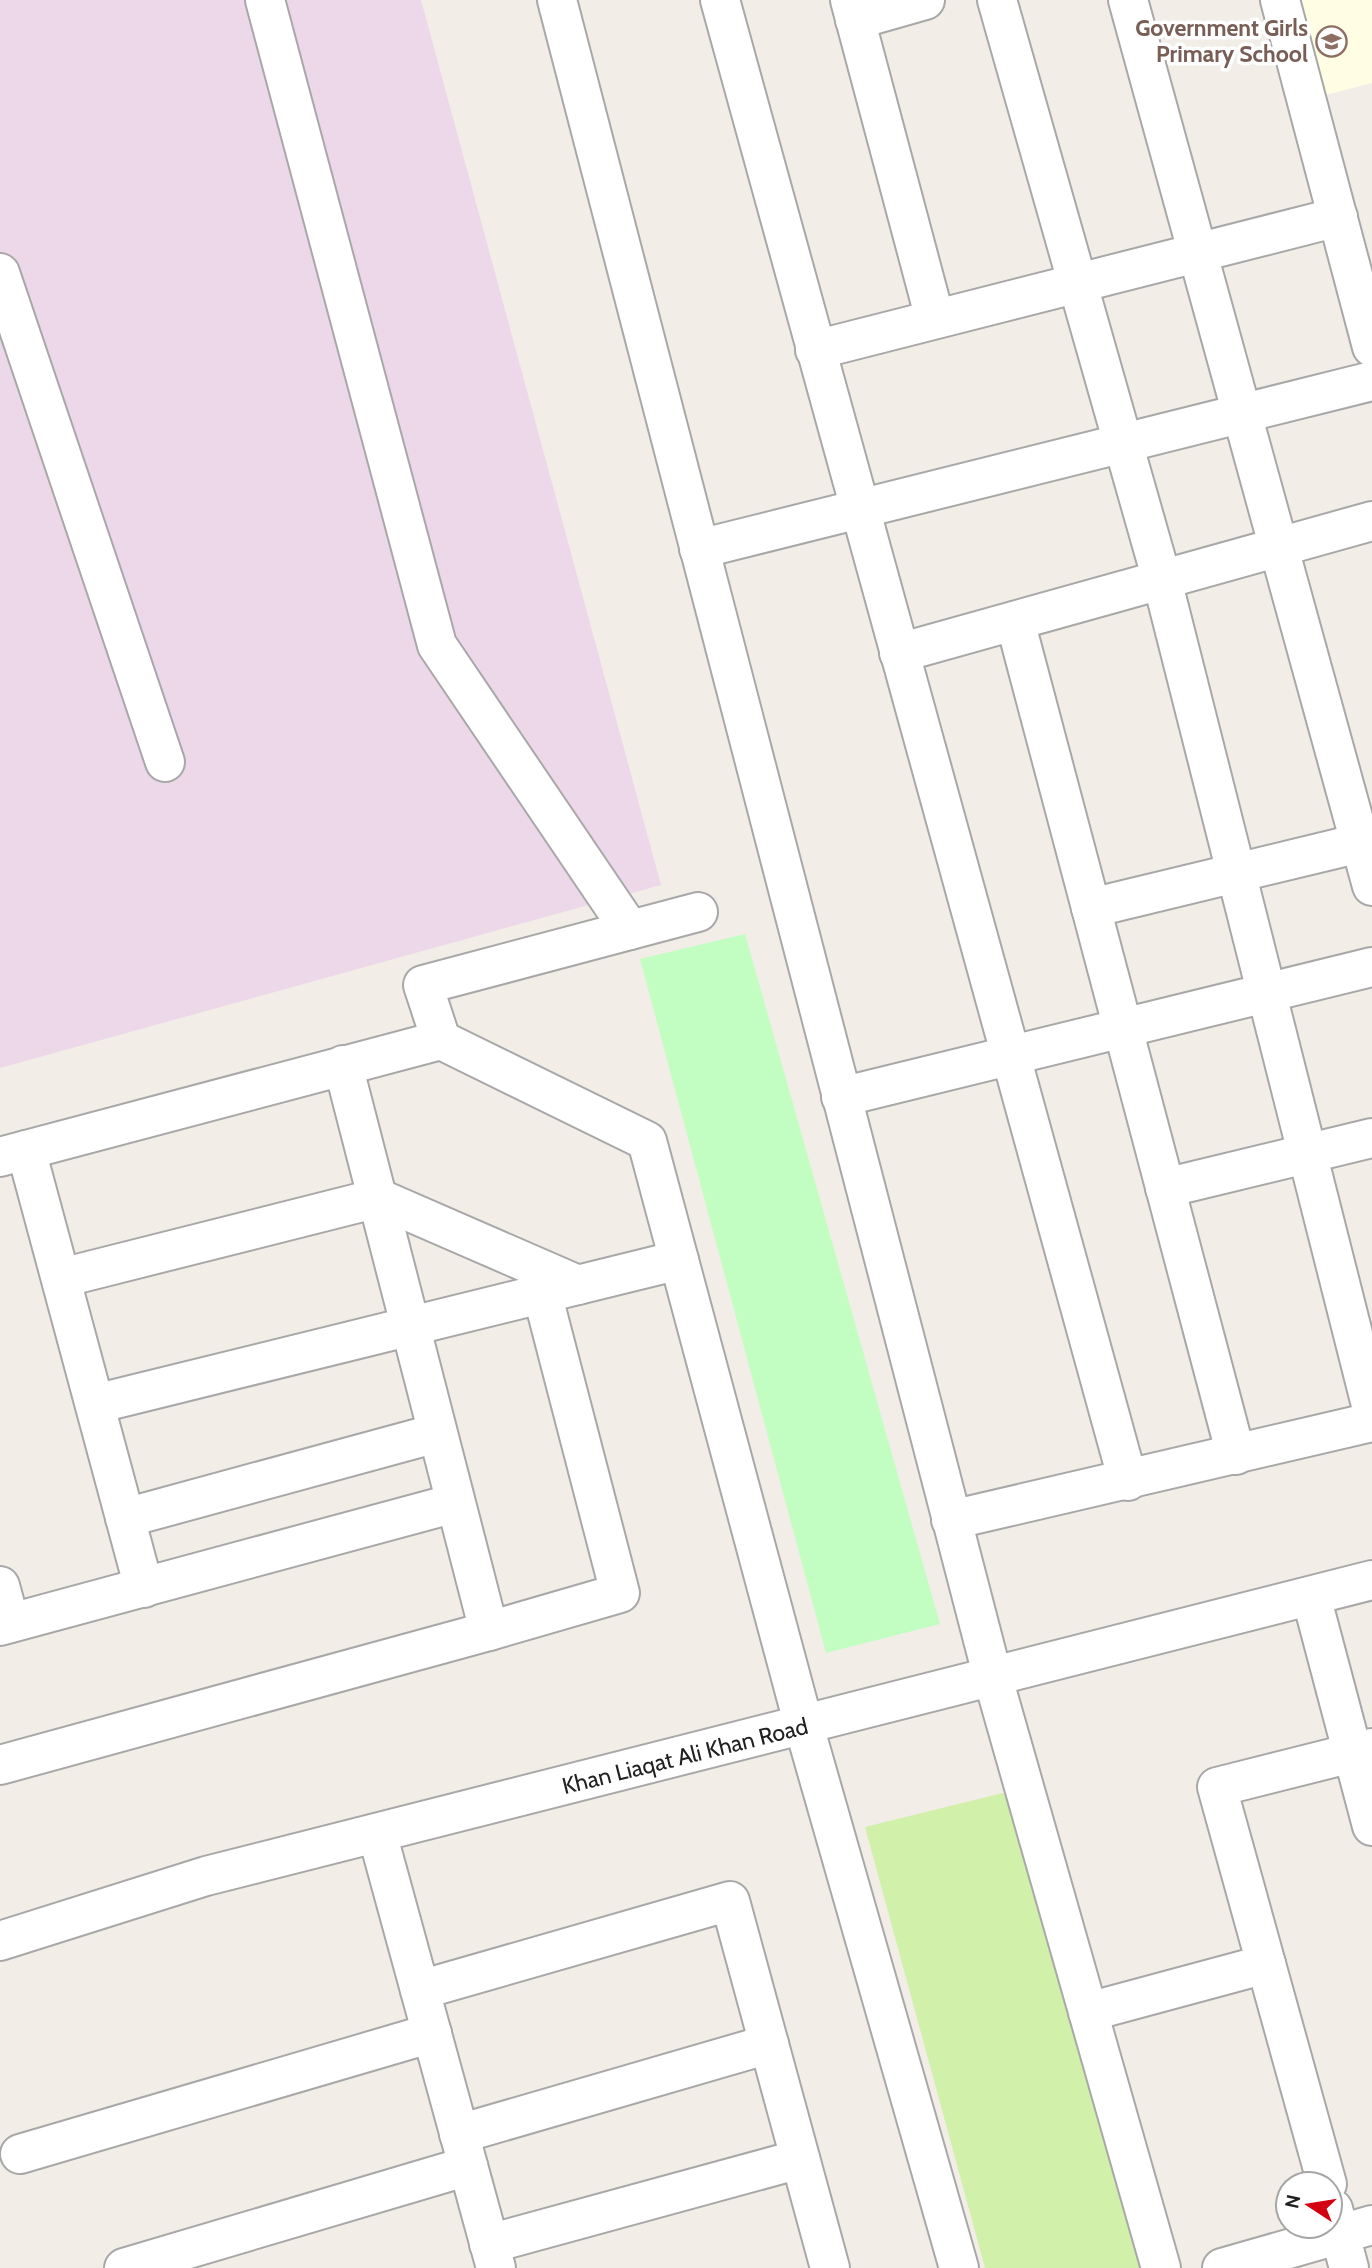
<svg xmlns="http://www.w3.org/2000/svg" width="1372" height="2268" font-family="Cabin,sans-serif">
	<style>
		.industrial { fill: #ecd8e9 }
		.education { fill: #fffde3 }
		.grass { fill: #d1f0a9 }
		.park { fill: #c2fec2 }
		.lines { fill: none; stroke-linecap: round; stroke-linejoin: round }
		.minor-casing { stroke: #a8a8a8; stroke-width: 42 }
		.minor { stroke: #fff; stroke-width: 38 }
		.labels { text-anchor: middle; stroke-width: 7; stroke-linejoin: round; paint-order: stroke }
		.education-label { font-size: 23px; font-weight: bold; fill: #785e54; stroke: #fff; text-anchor: end }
		.street-label { font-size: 23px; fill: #212121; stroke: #fff }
	</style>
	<rect width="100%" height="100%" fill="#f2ede7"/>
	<path class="industrial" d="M0 0H421L661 885 0 1068Z"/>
	<path class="education" d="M1280 0H1372V83L1307 100Z"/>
	<path class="grass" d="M1027 1787 1153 2268H985L865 1827Z"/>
	<path class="park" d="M745 934 940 1624 826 1653 640 959Z"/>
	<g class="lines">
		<defs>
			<g id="minor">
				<path d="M265 0 437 645 630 930"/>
				<path d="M557 0 993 1678 1161 2268"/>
				<path d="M720 0 1128 1481"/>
				<path d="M850 0 935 319"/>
				<path d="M997 0 1162 580 1372 1409"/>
				<path d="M1128 0 1372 886"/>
				<path d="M1280 0 1372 347"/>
				<path d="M855 20 925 0"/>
				<path d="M0 273 165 762"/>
				<path d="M815 350 1338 217"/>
				<path d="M699 549 1372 381"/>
				<path d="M1015 621 1236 1455"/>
				<path d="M899 653 1372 521"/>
				<path d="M1091 908 1360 843"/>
				<path d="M441 1040 647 1141 804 1726 959 2268"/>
				<path d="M841 1097 1372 967"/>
				<path d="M26 1150 144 1588"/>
				<path d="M0 1157 441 1040 423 985 698 912"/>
				<path d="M1165 1188 1372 1138"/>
				<path d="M61 1278 378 1198 578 1285"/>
				<path d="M95 1404 679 1260"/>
				<path d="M125 1518 437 1433"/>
				<path d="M951 1520 1372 1422"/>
				<path d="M0 1586 10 1623"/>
				<path d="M1311 1596 1372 1826"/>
				<path d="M0 1626 455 1503"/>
				<path d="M489 1631 620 1593 542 1293"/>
				<path d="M0 1765 489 1631 343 1065"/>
				<path d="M377 1833 496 2268"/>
				<path d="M0 1941 206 1876 1372 1580"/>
				<path d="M420 1990 730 1901 830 2268"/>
				<path d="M1088 2012 1266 1964"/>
				<path d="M459 2134 769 2044"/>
				<path d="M20 2154 432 2033"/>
				<path d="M1327 2184 1217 1787 1372 1748"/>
				<path d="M1333 2209 1349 2268"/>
				<path d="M489 2244 800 2159"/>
				<path d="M124 2268 468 2166"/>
				<path d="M1222 2268 1372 2225"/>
			</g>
		</defs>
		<use href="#minor" class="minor-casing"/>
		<use href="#minor" class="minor"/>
	</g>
	<defs>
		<symbol id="school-ring" viewBox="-11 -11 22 22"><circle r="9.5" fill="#fff" stroke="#8d6e63" stroke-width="1.5"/><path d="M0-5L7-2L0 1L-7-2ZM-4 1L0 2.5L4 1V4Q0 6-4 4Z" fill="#8d6e63"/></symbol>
	</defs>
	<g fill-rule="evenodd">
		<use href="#school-ring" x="1314" y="24" width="35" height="35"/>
	</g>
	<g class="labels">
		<g class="education-label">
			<text x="1308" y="36">Government Girls<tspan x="1308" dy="26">Primary School</tspan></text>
		</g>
		<g class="street-label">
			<text transform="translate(685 1756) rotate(-14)" y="8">Khan Liaqat Ali Khan Road</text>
		</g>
	</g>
	<g transform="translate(1309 2205) rotate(282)"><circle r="33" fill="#ffffff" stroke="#a6a6a6" stroke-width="2"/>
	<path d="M0-5L12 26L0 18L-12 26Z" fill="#d20010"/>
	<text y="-10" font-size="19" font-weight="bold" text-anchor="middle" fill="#212121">N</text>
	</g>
</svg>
